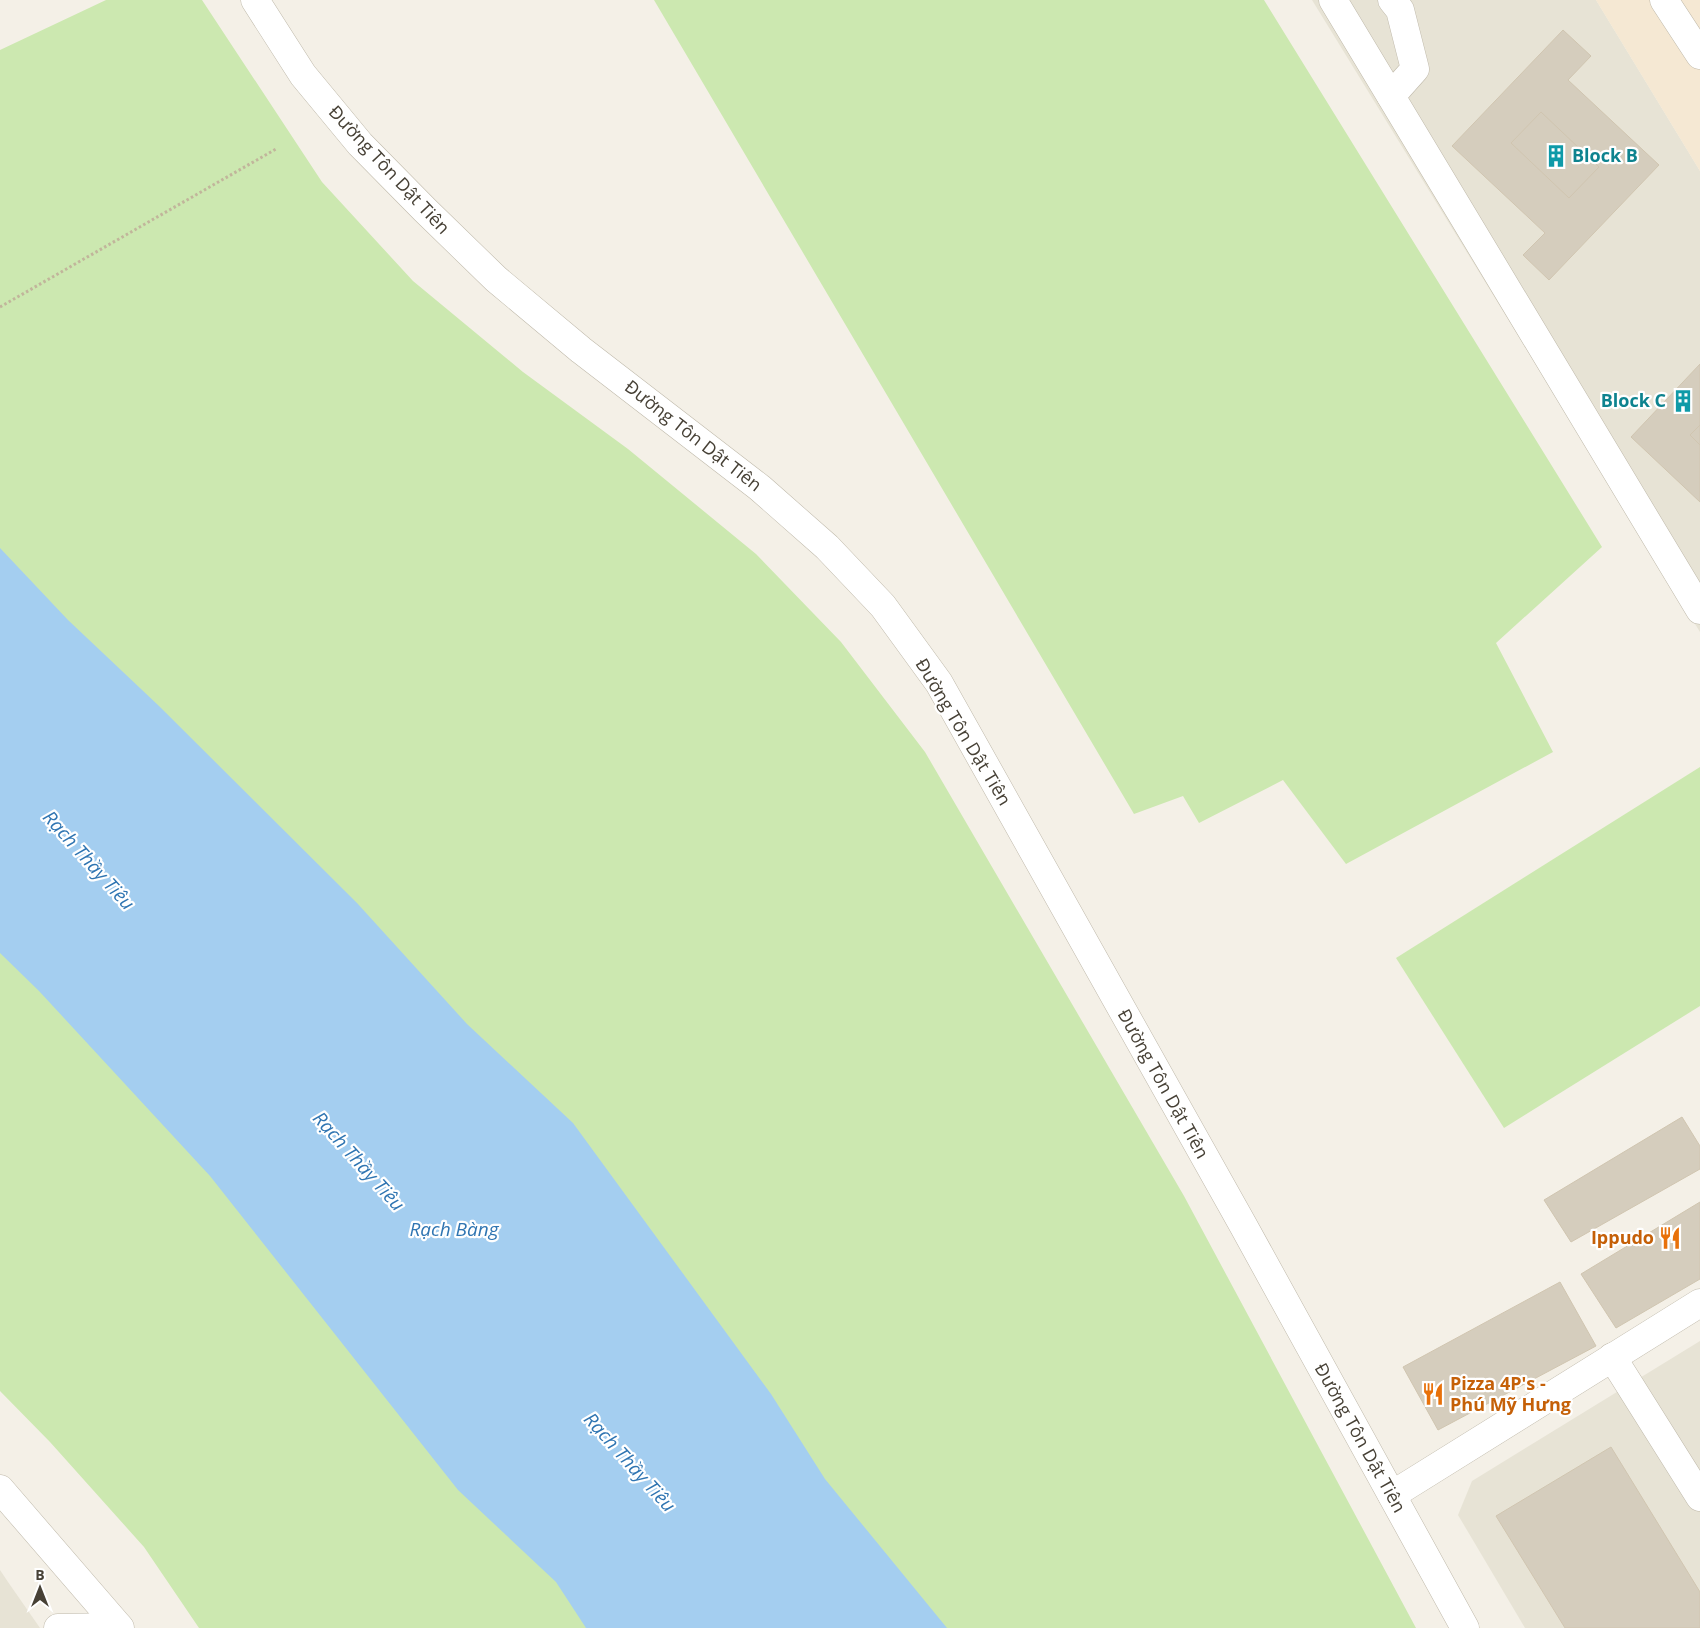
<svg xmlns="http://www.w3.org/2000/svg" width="1700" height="1628" font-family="'Open Sans',sans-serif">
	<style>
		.residential { fill: #e7e3d5 }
		.commercial { fill: #f5e8d3 }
		.green { fill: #cce8b0 }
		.water { fill: #a4cef0 }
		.building { fill: #d5cdbd; stroke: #d0c5b0 }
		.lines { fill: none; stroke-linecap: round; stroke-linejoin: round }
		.minor-casing { stroke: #bfb9aa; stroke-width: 29 }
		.path { stroke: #c1b59b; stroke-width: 3; stroke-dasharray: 2.5 2.5; stroke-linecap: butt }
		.minor { stroke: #fff; stroke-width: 28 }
		.labels { text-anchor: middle; stroke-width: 4.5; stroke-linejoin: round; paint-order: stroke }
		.culture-label { font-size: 18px; font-weight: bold; fill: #0d838f; stroke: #fff; text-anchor: start }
		.street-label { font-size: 18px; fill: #474136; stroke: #fff }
		.food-label { font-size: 18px; font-weight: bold; fill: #c56008; stroke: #fff; text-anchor: end }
		.water-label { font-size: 19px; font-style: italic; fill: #2f75b2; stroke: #fff }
	</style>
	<rect width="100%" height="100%" fill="#f4f0e7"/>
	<g class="residential">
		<path d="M1312 0H1596L1700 171V632Z"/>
		<path d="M1700 1341V1628H1525L1458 1515 1472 1481Z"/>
		<path d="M0 1570 8 1582 40 1628H0Z"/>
	</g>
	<path class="commercial" d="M1596 0H1700V171Z"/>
	<g class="green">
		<path d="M106 0H202L322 182 413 281 523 372 628 449 756 554 841 642 925 752 1184 1196 1416 1628H866L0 616V50Z"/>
		<path d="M654 0H1264L1602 547 1496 643 1553 752 1346 864 1283 780 1199 823 1183 796 1134 814Z"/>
		<path d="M1700 767V1006L1504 1128 1396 958Z"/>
		<path d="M0 824 665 1628H199L144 1547 50 1442 0 1391Z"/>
	</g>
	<path class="water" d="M0 548 68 620 159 706 357 903 467 1024 573 1123 771 1394 825 1479 947 1628H586L556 1582 458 1490 210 1176 39 991 0 953Z"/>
	<g class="building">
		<path d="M1563 30 1591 56 1568 80 1659 165 1549 280 1523 255 1545 233 1452 146Z"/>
		<path d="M1541 112 1599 167 1569 198 1511 143Z"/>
		<path d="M1700 364V502L1631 437Z"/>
		<path d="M1700 425V445L1690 435Z"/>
		<path d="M1682 1117 1700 1146V1169L1571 1242 1544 1200Z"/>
		<path d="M1700 1202V1279L1616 1328 1581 1274Z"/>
		<path d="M1560 1282 1596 1346 1438 1430 1403 1367Z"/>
		<path d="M1611 1447 1700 1592V1628H1565L1496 1516Z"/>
	</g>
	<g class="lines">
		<defs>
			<g id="minor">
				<path d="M255 0 303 75 360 144 425 210 496 279 581 350 760 488 827 547 883 606 939 683 1243 1225 1465 1628"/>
				<path d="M1333 0 1700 610"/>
				<path d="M1664 0 1700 55"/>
				<path d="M1391 96 1415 69 1400 10 1392 0"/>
				<path d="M1612 1357 1700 1497"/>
				<path d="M0 1489 120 1628"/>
				<path d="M1392 1495 1700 1303"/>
				<path d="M58 1628 119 1627"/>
			</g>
		</defs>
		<use href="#minor" class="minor-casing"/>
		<path class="path" d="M0 307 276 149"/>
		<use href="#minor" class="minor"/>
	</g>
	<defs>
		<symbol id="building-bare" viewBox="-9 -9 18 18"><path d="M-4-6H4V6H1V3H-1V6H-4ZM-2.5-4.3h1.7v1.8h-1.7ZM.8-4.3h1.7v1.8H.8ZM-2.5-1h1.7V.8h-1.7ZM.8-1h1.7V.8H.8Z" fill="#0f9aa8" stroke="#fff" stroke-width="2.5" paint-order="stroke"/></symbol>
		<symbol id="restaurant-bare" viewBox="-9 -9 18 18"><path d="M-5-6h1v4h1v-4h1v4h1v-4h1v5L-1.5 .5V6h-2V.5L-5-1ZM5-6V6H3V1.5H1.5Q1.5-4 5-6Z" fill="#e8710a" stroke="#fff" stroke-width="2.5" paint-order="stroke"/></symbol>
	</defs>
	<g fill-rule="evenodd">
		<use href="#building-bare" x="1540" y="140" width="32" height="32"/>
		<use href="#building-bare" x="1667" y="385" width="32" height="32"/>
		<use href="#restaurant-bare" x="1654" y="1222" width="32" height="32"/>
		<use href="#restaurant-bare" x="1417" y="1378" width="32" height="32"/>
	</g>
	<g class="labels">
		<g class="culture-label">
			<text x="1572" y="162">Block B</text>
			<text x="1666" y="407" text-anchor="end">Block C</text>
		</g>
		<g class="street-label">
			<text transform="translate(389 170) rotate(47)" y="6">Đường Tôn Dật Tiên</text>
			<text transform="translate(693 436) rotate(38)" y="6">Đường Tôn Dật Tiên</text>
			<text transform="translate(963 732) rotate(59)" y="6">Đường Tôn Dật Tiên</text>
			<text transform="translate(1163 1084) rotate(61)" y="6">Đường Tôn Dật Tiên</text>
			<text transform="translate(1360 1438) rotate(61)" y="6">Đường Tôn Dật Tiên</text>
		</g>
		<g class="food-label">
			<text x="1654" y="1244">Ippudo</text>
			<text x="1450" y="1390" text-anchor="start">Pizza 4P's -<tspan x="1450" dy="21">Phú Mỹ Hưng</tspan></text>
		</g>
		<g class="water-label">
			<text transform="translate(89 860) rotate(48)" y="7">Rạch Thầy Tiêu</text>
			<text transform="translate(359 1161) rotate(48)" y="7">Rạch Thầy Tiêu</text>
			<text x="454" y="1236">Rạch Bàng</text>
			<text transform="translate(630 1462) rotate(48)" y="7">Rạch Thầy Tiêu</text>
		</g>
	</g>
	<g transform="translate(40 1588)" stroke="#ffffff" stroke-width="4" paint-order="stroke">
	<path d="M0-4L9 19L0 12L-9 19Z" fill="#474136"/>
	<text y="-8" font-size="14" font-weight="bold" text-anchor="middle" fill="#474136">B</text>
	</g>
</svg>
